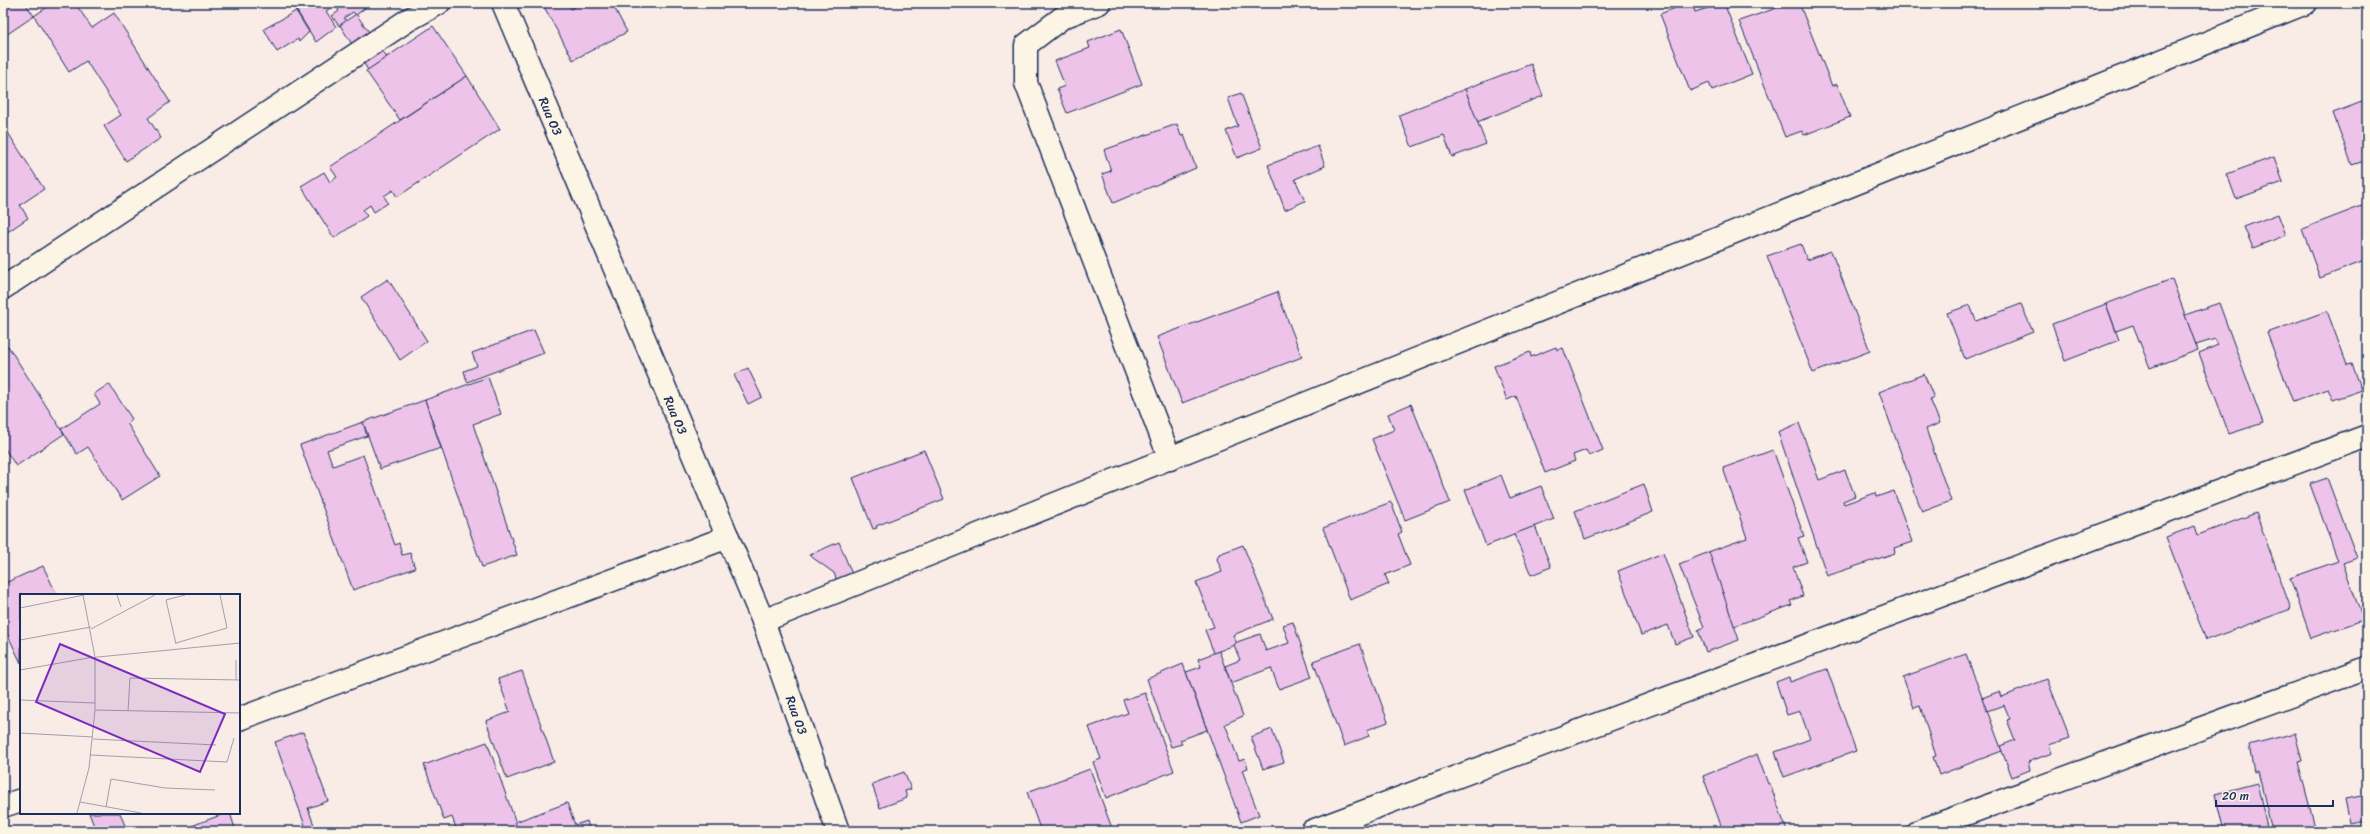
<svg xmlns="http://www.w3.org/2000/svg" width="2370" height="834" font-family="Sriracha,sans-serif">
	<style>
		.building { fill: #eec3ea; stroke: #1b2f5e }
		.lines { fill: none; stroke-linecap: round; stroke-linejoin: round }
		.minor-casing { stroke: #1b2f5e; stroke-width: 25 }
		.tertiary-casing { stroke: #1b2f5e; stroke-width: 25 }
		.minor { stroke: #fcf5e5; stroke-width: 22 }
		.tertiary { stroke: #fcf5e5; stroke-width: 22 }
		.labels { text-anchor: middle; stroke-width: 3.5; stroke-linejoin: round; paint-order: stroke }
		.street-label { font-size: 13px; fill: #1b2f5e; stroke: #fcf5e5 }
		.inset-road { fill: none; stroke: #a0a0b0; stroke-width: 1 }
		.view { fill: #7b2cbf; fill-opacity: 0.15; stroke: #7b2cbf; stroke-width: 2 }
		.inset-edge { fill: none; stroke: #1b2f5e; stroke-width: 2 }
	</style>
	<rect width="100%" height="100%" fill="#f9ebe6"/>
	<filter id="ink" filterUnits="userSpaceOnUse"><feTurbulence type="fractalNoise" baseFrequency=".025" numOctaves="2"/><feDisplacementMap in="SourceGraphic" scale="8" xChannelSelector="R" yChannelSelector="G"/><feConvolveMatrix kernelMatrix="1 2 1 2 8 2 1 2 1" color-interpolation-filters="sRGB"/></filter>
	<g filter="url(#ink)">
		<g class="building">
			<path d="M3 3H25L34 16 3 37Z"/>
			<path d="M53 3H75L92 28 114 13 170 102 148 118 161 138 126 161 104 126 121 115 86 61 69 72 34 16Z"/>
			<path d="M292 3H334L335 5 326 11 336 27 316 42Z"/>
			<path d="M334 3H361L365 8 356 15 353 12 344 18 347 21 339 26 332 16 339 11Z"/>
			<path d="M542 3H569L571 9 581 3H612L627 32 573 60Z"/>
			<path d="M1688 3H1692L1695 12 1724 3 1752 74 1712 90 1709 83 1690 91 1660 14Z"/>
			<path d="M1791 3H1799L1832 86 1837 84 1850 117 1804 135 1802 131 1785 137 1739 21Z"/>
			<path d="M296 11 309 32 299 42 298 39 277 52 264 29Z"/>
			<path d="M356 14 387 57 368 70 340 25Z"/>
			<path d="M433 26 467 76 400 120 366 71Z"/>
			<path d="M1121 29 1142 84 1067 113 1057 89 1065 86 1055 61 1090 48 1088 42Z"/>
			<path d="M1531 64 1543 96 1477 122 1465 89Z"/>
			<path d="M467 76 500 129 397 197 393 190 384 196 388 203 374 212 370 205 363 210 367 216 334 238 301 186 324 172 330 182 337 177 330 167Z"/>
			<path d="M1465 89 1486 144 1452 157 1444 135 1412 147 1399 115Z"/>
			<path d="M1241 93 1262 148 1237 158 1226 131 1238 126 1228 98Z"/>
			<path d="M2367 100V160L2352 165 2333 113Z"/>
			<path d="M1177 124 1181 136 1184 135 1196 168 1113 203 1102 174 1111 171 1104 150Z"/>
			<path d="M3 125 44 189 20 205 28 218 3 235Z"/>
			<path d="M1318 146 1325 166 1295 179 1305 201 1285 210 1268 165Z"/>
			<path d="M2274 157 2283 182 2236 199 2227 174Z"/>
			<path d="M2367 204V260L2320 278 2302 229Z"/>
			<path d="M2278 214 2286 235 2253 248 2244 227Z"/>
			<path d="M1801 244 1807 260 1831 251 1870 351 1813 373 1767 256Z"/>
			<path d="M388 279 427 341 400 360 361 297Z"/>
			<path d="M2172 279 2198 350 2150 368 2133 325 2116 331 2106 304Z"/>
			<path d="M1277 292 1302 357 1182 403 1157 337Z"/>
			<path d="M2219 303 2263 423 2229 434 2199 353 2218 345 2215 339 2196 345 2185 315Z"/>
			<path d="M2021 304 2033 332 1965 359 1947 313 1970 305 1976 321Z"/>
			<path d="M2106 304 2119 340 2065 361 2052 324Z"/>
			<path d="M2327 311 2347 365 2352 364 2362 390 2333 400 2328 389 2293 402 2267 333Z"/>
			<path d="M534 330 544 353 467 382 464 371 477 366 472 353Z"/>
			<path d="M8 346 64 434 16 466 3 446V349Z"/>
			<path d="M1556 347 1557 350 1563 348 1603 450 1589 456 1586 450 1573 455 1575 461 1545 473 1516 396 1507 400 1494 366 1530 352 1531 357Z"/>
			<path d="M748 368 762 397 748 404 734 375Z"/>
			<path d="M1924 374 1934 398 1930 399 1940 423 1926 429 1951 501 1922 512 1879 392Z"/>
			<path d="M488 377 501 414 473 424 517 555 482 567 425 400Z"/>
			<path d="M109 384 132 419 127 423 160 476 122 500 88 447 77 454 61 429 100 404 94 394Z"/>
			<path d="M425 400 441 448 380 469 363 422Z"/>
			<path d="M1411 404 1450 502 1405 520 1372 439 1394 430 1388 414Z"/>
			<path d="M363 422 367 436 327 450 333 466 363 455 395 545 399 543 402 555 410 553 415 568 353 590 300 445Z"/>
			<path d="M1799 423 1819 480 1845 470 1855 496 1843 501 1844 504 1875 493 1876 497 1894 491 1912 542 1894 548 1895 553 1827 576 1778 432Z"/>
			<path d="M924 450 944 499 876 526 877 528 873 529 853 478Z"/>
			<path d="M1773 450 1804 536 1798 538 1807 562 1793 567 1803 596 1790 601 1792 605 1734 626 1708 552 1747 538 1723 468Z"/>
			<path d="M1501 475 1510 498 1541 486 1554 519 1486 546 1465 490Z"/>
			<path d="M2327 478 2357 558 2343 563 2363 620 2311 638 2290 578 2338 561 2310 484Z"/>
			<path d="M1644 484 1653 512 1585 539 1575 511Z"/>
			<path d="M1391 502 1402 532 1398 534 1410 565 1385 575 1389 584 1350 600 1323 528Z"/>
			<path d="M2256 513 2291 609 2206 640 2166 537 2195 526 2198 535Z"/>
			<path d="M1535 526 1551 567 1531 575 1514 534Z"/>
			<path d="M839 542 860 594 844 601 834 573 809 555Z"/>
			<path d="M1243 545 1273 619 1233 635 1237 644 1214 653 1205 630 1214 627 1196 582 1222 572 1217 559 1219 554Z"/>
			<path d="M1709 552 1739 640 1706 652 1698 630 1704 627 1679 564Z"/>
			<path d="M1663 553 1694 637 1675 644 1668 625 1641 635 1618 571Z"/>
			<path d="M43 566 57 595H21V663L3 625V584Z"/>
			<path d="M1293 622 1312 677 1279 689 1271 668 1231 683 1225 666 1240 660 1234 645 1237 642 1260 634 1266 651 1289 643 1283 625Z"/>
			<path d="M1360 644 1388 722 1367 730 1369 736 1344 746 1313 661Z"/>
			<path d="M1219 651 1243 716 1225 724 1239 761 1245 759 1248 768 1242 770 1259 815 1241 822 1186 672 1201 667 1198 659Z"/>
			<path d="M1966 654 2002 751 1939 775 1933 757 1936 756 1920 706 1914 708 1903 677Z"/>
			<path d="M1183 664 1207 730 1180 740 1182 744 1171 747 1147 679Z"/>
			<path d="M1827 669 1856 751 1784 777 1775 752 1810 739 1800 711 1787 715 1776 682 1789 677 1790 682Z"/>
			<path d="M522 671 554 762 507 779 486 721 510 712 498 679Z"/>
			<path d="M2047 679 2070 738 2049 745 2052 753 2028 762 2030 770 2012 777 2000 746 2015 740 2007 720 2010 719 2004 705 1987 711 1982 698 2000 691 2002 697Z"/>
			<path d="M1145 693 1174 771 1106 798 1093 762 1101 759 1089 727 1128 713 1123 700Z"/>
			<path d="M1272 729 1284 762 1263 769 1251 737Z"/>
			<path d="M303 732 328 801 308 808 316 831H307L275 742Z"/>
			<path d="M2295 733 2302 761 2298 762 2316 831H2272L2258 771 2254 772 2249 745Z"/>
			<path d="M487 742 515 820 519 831H457L452 817 444 820 424 765Z"/>
			<path d="M1757 754 1768 784H1770L1787 831H1723L1703 776Z"/>
			<path d="M1090 769 1113 831H1035L1040 829 1027 792Z"/>
			<path d="M904 772 911 789 905 791 907 798 880 808 872 784Z"/>
			<path d="M2257 783 2268 831H2224L2215 794Z"/>
			<path d="M2367 795V821L2350 824 2345 799Z"/>
			<path d="M567 803 575 825 587 821 590 831H519L515 822Z"/>
			<path d="M89 813H120L127 831H96Z"/>
			<path d="M226 813H230L236 831H178Z"/>
		</g>
		<g class="lines">
			<defs>
				<g id="minor">
					<path d="M1099 3 1063 17 1026 45V83L1170 459"/>
					<path d="M3 288 408 20 439 3"/>
					<path d="M763 621 2306 3"/>
					<path d="M239 719 728 537"/>
					<path d="M3 806 21 800"/>
					<path d="M1312 831 2367 436"/>
					<path d="M1919 831 2367 668"/>
				</g>
				<path id="tertiary" d="M503 3 763 621 838 831"/>
			</defs>
			<use href="#minor" class="minor-casing"/>
			<use href="#tertiary" class="tertiary-casing"/>
			<use href="#minor" class="minor"/>
			<use href="#tertiary" class="tertiary"/>
		</g>
	</g>
	<g class="labels">
		<g class="street-label">
			<text transform="translate(551 116) rotate(67)" y="5">Rua 03</text>
			<text transform="translate(676 415) rotate(67)" y="5">Rua 03</text>
			<text transform="translate(797 715) rotate(70)" y="5">Rua 03</text>
		</g>
	</g>
	<g transform="translate(20 594)">
		<rect width="220" height="220" fill="#f9ebe6"/>
		<path class="inset-road" d="M97 1 101 13M0 14 64 1M71 35 135 1M0 46 71 33M156 49 207 34 200 1M156 50 146 6 165 1M216 66V86M0 76 68 64 220 49M0 106 75 109M75 116 220 119M108 117 110 84 220 86M0 139 73 143M73 145 196 151M71 161 207 168 214 144M60 208 121 219M86 213 91 185 145 194 195 196M57 219 69 174 75 116V63L63 1"/>
		<path class="view" d="M40 50 205 120 180 178 16 108Z"/>
		<rect width="220" height="220" class="inset-edge"/>
	</g>
	<rect width="2370" height="834" fill="none" stroke="#fcf5e5" stroke-width="16"/>
	<rect x="8" y="8" width="2354" height="818" fill="none" stroke="#1b2f5e" stroke-width="1.5" filter="url(#ink)"/>
	<path d="M2216 800v6h117v-6" fill="none" stroke="#1b2f5e" stroke-width="2"/>
	<text x="2222" y="800" font-size="12" fill="#1b2f5e" stroke="#fcf5e5" stroke-width="3" paint-order="stroke">20 m</text>
</svg>
